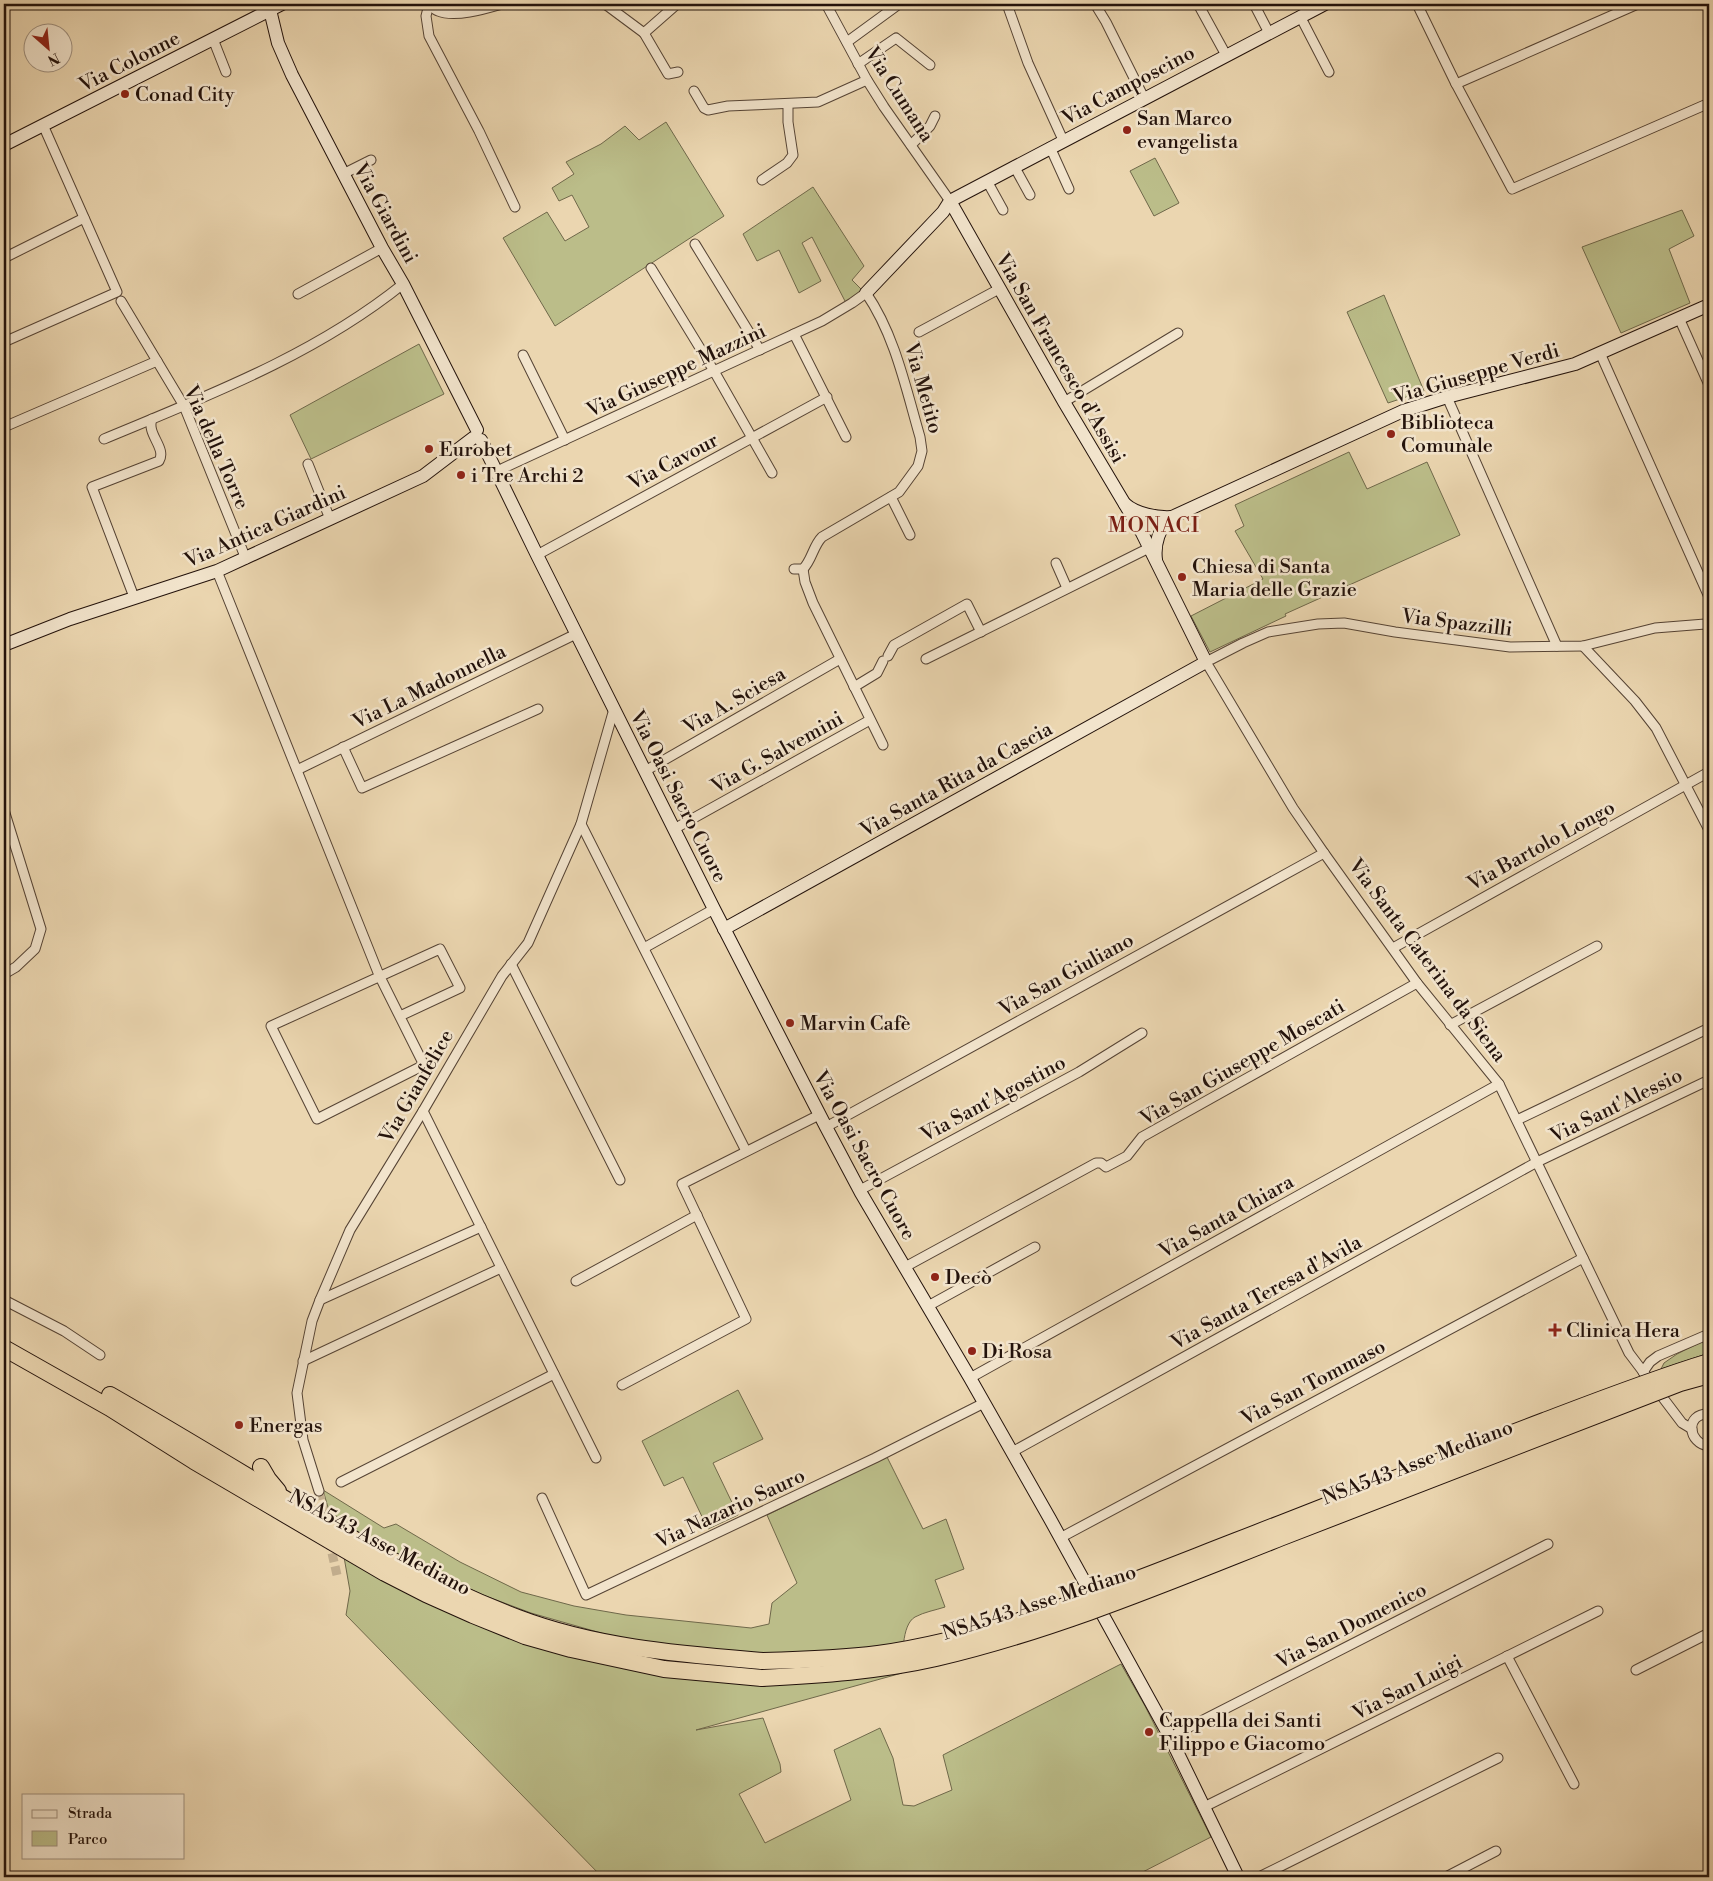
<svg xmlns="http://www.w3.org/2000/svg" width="1713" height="1881" font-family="'Libre Bodoni',serif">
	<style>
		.green { fill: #bbbd89; stroke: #6f684a }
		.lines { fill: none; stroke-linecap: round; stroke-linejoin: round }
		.street-tunnel { stroke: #c3af8f; stroke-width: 9; stroke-dasharray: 9 4.5; stroke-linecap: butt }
		.street-casing { stroke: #554334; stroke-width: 11 }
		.secondary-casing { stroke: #23120b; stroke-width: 14 }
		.highway-casing { stroke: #23120b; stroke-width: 18 }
		.street { stroke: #f2e4cc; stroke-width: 9 }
		.secondary { stroke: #f2e4cc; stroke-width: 12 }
		.highway { stroke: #ebd6b0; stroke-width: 16 }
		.highway-bridge-casing { stroke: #23120b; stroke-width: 18; stroke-linecap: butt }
		.highway-bridge { stroke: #ebd6b0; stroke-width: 16 }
		.poi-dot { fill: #8f2418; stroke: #f2e4cc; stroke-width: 2 }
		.labels { text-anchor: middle; stroke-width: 5; stroke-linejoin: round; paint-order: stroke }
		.street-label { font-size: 20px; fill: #23120b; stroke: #f2e4cc }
		.poi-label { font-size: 20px; fill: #23120b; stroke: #f2e4cc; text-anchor: start }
		.neighbourhood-label { font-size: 21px; letter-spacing: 1px; fill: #7a1f14; stroke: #f2e4cc }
	</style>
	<rect width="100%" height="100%" fill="#ebd6b0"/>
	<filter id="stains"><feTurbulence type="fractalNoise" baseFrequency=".004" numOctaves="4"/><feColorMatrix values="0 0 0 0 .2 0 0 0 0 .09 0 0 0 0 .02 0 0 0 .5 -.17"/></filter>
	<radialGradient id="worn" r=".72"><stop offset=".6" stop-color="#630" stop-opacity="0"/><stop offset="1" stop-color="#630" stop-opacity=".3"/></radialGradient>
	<g class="green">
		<path d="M666 122 724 216 555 326 503 238 547 212 565 241 589 227 572 195 559 201 552 188 574 174 566 162 601 144 625 126 639 140Z"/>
		<path d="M1155 158 1179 203 1154 216 1130 171Z"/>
		<path d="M813 187 864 266 852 280 862 290 846 303 812 237 802 243 821 281 799 293 779 250 757 261 743 234Z"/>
		<path d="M1682 210 1694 236 1669 249 1690 303 1621 333 1582 247Z"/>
		<path d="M1384 295 1424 391 1388 403 1347 312Z"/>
		<path d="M419 344 444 394 311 459 290 415Z"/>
		<path d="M1349 452 1367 489 1427 462 1460 535 1285 614 1286 616 1210 652 1191 616 1263 579 1235 531 1244 526 1235 505Z"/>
		<path d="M1709 1338V1353L1661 1369 1664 1363 1677 1354Z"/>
		<path d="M738 1390 763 1439 713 1463 738 1515 708 1529 683 1477 664 1486 642 1441Z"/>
		<path d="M887 1457 923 1529 946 1519 964 1569 935 1580 945 1607C936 1610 924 1612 915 1617 901 1625 903 1659 902 1673L696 1730 763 1718 780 1764 781 1772 739 1794 765 1843 851 1800 834 1750 880 1728 893 1758 903 1805 914 1806 952 1790 943 1755 1121 1664 1145 1706 1211 1837 1133 1877H602L346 1615 350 1591 344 1557 473 1621 766 1685 767 1656 629 1641 531 1613 483 1595 403 1557 364 1536 329 1511 323 1490 384 1528 396 1524 460 1562 521 1592 574 1606 626 1615 751 1628 769 1624 772 1603 797 1583 767 1515Z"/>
	</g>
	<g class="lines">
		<g class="street-tunnel">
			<path d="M319 1491 326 1525"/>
			<path d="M329 1540 337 1575"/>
		</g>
		<defs>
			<g id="street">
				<path d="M429 4 426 16 429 36 479 131 515 207"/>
				<path d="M429 4C431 6 435 10 438 11 455 18 485 9 502 4"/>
				<path d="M605 4 644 33 668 74 678 72"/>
				<path d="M826 4 867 80 884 107 950 201"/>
				<path d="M1095 4 1106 22 1144 98"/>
				<path d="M1198 4 1226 55"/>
				<path d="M1254 4 1269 33"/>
				<path d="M1417 4 1456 84 1512 189 1707 104"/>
				<path d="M1008 7 1028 63 1063 140"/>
				<path d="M1300 16 1329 72"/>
				<path d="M644 33 677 4"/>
				<path d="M213 39 226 72"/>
				<path d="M847 42 899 4"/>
				<path d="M858 64 896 38 930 65"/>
				<path d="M1456 84 1638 4"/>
				<path d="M694 91 704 108 708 110 728 106 818 102 867 80"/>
				<path d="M911 145 930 126 935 116"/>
				<path d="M1050 147 1069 189"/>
				<path d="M1014 166 1030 195"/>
				<path d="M343 174 371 160"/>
				<path d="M762 180 787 163 793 155 788 122V104"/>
				<path d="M987 181 1003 210"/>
				<path d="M695 244 760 350"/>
				<path d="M4 258 84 218"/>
				<path d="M651 268 714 371 772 473"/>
				<path d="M298 294 382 248"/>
				<path d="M121 301 184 406 246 559"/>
				<path d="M1679 318 1709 385"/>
				<path d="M919 332 999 289"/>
				<path d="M794 334 846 437"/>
				<path d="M4 342 117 292 43 125"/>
				<path d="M1600 353 1709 597"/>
				<path d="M523 355 565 440"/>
				<path d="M1447 397 1557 646"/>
				<path d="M1064 402 1178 333"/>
				<path d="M4 427 157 361"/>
				<path d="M104 439C207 396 315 355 403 284"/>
				<path d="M308 464 330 519"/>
				<path d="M497 471 822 321 852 303 866 293C895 335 906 389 920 437L922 451 918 466 899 492 822 537C813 546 812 560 803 569H794"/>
				<path d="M891 497 910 535"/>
				<path d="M537 555 827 397"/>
				<path d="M1056 563 1067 588"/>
				<path d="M803 569 805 582 813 603 883 745"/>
				<path d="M217 571 379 975 424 1065 317 1119 271 1026 440 949 460 988 400 1016"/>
				<path d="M134 597 92 487 159 461C167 448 146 434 152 419"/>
				<path d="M1583 646 1635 701 1656 728 1709 830"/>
				<path d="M888 656 894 645 967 604 981 632"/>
				<path d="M926 659 1149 548"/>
				<path d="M854 687 877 673 883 661"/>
				<path d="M343 747 362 788 538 709"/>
				<path d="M297 770 576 634"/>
				<path d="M645 771 840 659"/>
				<path d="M4 810 41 929 35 949 16 967 4 974"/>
				<path d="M581 824 746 1151"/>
				<path d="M674 829 870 720"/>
				<path d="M644 948 714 909"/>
				<path d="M1393 948 1707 773"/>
				<path d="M511 964 620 1180"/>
				<path d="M1450 1025 1597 946"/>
				<path d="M423 1111 596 1458"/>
				<path d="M1517 1120 1705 1030"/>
				<path d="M826 1127 1324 853"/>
				<path d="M860 1190 1079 1072 1142 1033"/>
				<path d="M905 1267 1096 1163H1101L1106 1167 1127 1156 1142 1137 1417 983"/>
				<path d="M576 1281 697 1215"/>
				<path d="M4 1300 64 1331 100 1355"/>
				<path d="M320 1300 481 1227"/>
				<path d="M928 1306 1035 1247"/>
				<path d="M303 1361 501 1268"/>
				<path d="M1643 1372 1650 1362 1658 1356 1709 1334"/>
				<path d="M970 1378 1499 1084"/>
				<path d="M622 1385 746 1319 682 1184 819 1115"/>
				<path d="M1709 1414C1684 1413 1688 1444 1709 1446"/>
				<path d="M1692 1429 1682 1423 1629 1353 1499 1084 1417 983 1324 853 1293 808 1206 662 1243 643 1268 632 1318 624 1344 623 1395 632 1510 647 1583 646 1655 628 1705 624 1709 626"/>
				<path d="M1012 1452 1537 1162 1709 1080"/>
				<path d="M341 1482 554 1374"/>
				<path d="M319 1491 303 1440 297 1393 312 1321 320 1300 350 1230 423 1111 502 976 528 943 581 824 614 709"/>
				<path d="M542 1498 586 1595 875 1458 984 1403"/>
				<path d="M1060 1538 1583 1258"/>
				<path d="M1507 1656 1574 1784"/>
				<path d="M1636 1670 1709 1633"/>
				<path d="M1170 1737 1548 1544"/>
				<path d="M1204 1807 1598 1611"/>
				<path d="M1259 1877 1498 1758"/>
				<path d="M1446 1877 1496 1851"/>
			</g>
			<g id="secondary">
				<path d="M266 4 270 10 278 43 292 75 382 248 403 284 477 430"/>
				<path d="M4 145 282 4"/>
				<path d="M866 293 943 212 950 201 1325 4"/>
				<path d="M481 440 537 555 714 909 826 1127 861 1193 970 1378 1050 1519 1170 1737 1238 1877"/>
				<path d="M1125 504C1136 514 1157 518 1172 517"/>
				<path d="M1156 560C1154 544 1159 527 1172 517L1403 411 1447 397 1575 364 1709 305"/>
				<path d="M4 645 70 619 217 571 423 476 473 438"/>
				<path d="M724 929 1206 662 1142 533 1064 402 950 201"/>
			</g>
			<g id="highway">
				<path d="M4 1348 110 1408 194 1461 385 1573 426 1594 473 1615 525 1636 571 1649 664 1669 762 1678"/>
				<path d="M110 1395C164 1426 217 1458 270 1490 349 1538 431 1585 518 1618 597 1648 680 1654 763 1661"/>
				<path d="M261 1467 268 1479 278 1491"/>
			</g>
		</defs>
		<use href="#street" class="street-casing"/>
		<use href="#secondary" class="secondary-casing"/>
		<use href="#highway" class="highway-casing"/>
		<use href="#street" class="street"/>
		<use href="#secondary" class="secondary"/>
		<use href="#highway" class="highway"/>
		<defs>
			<g id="highway-bridge">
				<path d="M763 1661C802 1660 840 1659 878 1654 1002 1636 1120 1586 1236 1541 1339 1501 1441 1460 1544 1421 1599 1400 1653 1379 1709 1362"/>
				<path d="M762 1678C821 1675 879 1671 936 1658 1056 1630 1171 1581 1285 1536 1416 1485 1548 1434 1680 1383L1709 1375"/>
			</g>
		</defs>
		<use href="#highway-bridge" class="highway-bridge-casing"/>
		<use href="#highway-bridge" class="highway-bridge"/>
	</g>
	<g class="poi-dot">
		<circle cx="125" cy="94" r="5"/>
		<circle cx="1127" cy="130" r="5"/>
		<circle cx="1391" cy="434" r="5"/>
		<circle cx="429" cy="449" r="5"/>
		<circle cx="461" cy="475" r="5"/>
		<circle cx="1182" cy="577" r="5"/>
		<circle cx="790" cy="1023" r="5"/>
		<circle cx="935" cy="1277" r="5"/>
		<path d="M1552.5 1322.5h5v5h5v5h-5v5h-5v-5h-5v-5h5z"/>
		<circle cx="972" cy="1351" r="5"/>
		<circle cx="239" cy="1425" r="5"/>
		<circle cx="1149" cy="1732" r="5"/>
	</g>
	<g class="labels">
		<g class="street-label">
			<text transform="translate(129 61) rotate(-27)" y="7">Via Colonne</text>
			<text transform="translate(1128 85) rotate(-28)" y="7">Via Camposcino</text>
			<text transform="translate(900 94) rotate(57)" y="7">Via Cumana</text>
			<text transform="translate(386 213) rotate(61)" y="7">Via Giardini</text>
			<text transform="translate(1061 358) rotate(60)" y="7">Via San Francesco d'Assisi</text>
			<text transform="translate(676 370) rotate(-25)" y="7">Via Giuseppe Mazzini</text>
			<text transform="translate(1476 373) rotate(-16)" y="7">Via Giuseppe Verdi</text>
			<text transform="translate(924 388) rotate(74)" y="7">Via Metito</text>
			<text transform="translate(217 447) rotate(66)" y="7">Via della Torre</text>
			<text transform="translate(673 461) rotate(-28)" y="7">Via Cavour</text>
			<text transform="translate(265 526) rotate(-24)" y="7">Via Antica Giardini</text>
			<text transform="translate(1457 622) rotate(7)" y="7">Via Spazzilli</text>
			<text transform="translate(429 686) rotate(-26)" y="7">Via La Madonnella</text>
			<text transform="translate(734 700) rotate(-30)" y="7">Via A. Sciesa</text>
			<text transform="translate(777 752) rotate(-29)" y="7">Via G. Salvemini</text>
			<text transform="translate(956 779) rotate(-29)" y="7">Via Santa Rita da Cascia</text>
			<text transform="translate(679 796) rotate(63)" y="7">Via Oasi Sacro Cuore</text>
			<text transform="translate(1541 845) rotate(-29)" y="7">Via Bartolo Longo</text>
			<text transform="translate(1428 960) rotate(53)" y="7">Via Santa Caterina da Siena</text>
			<text transform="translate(1066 974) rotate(-29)" y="7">Via San Giuliano</text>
			<text transform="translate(1242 1062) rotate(-30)" y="7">Via San Giuseppe Moscati</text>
			<text transform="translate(416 1086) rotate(-60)" y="7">Via Gianfelice</text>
			<text transform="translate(993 1098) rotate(-28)" y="7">Via Sant'Agostino</text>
			<text transform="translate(1616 1105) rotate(-26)" y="7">Via Sant'Alessio</text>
			<text transform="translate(865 1155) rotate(61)" y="7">Via Oasi Sacro Cuore</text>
			<text transform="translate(1226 1216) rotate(-29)" y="7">Via Santa Chiara</text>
			<text transform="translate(1266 1292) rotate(-29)" y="7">Via Santa Teresa d'Avila</text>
			<text transform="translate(1313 1382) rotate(-28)" y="7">Via San Tommaso</text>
			<text transform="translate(1417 1462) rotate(-21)" y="7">NSA543 Asse Mediano</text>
			<text transform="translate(730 1508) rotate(-25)" y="7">Via Nazario Sauro</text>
			<text transform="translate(380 1542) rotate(28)" y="7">NSA543 Asse Mediano</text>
			<text transform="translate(1039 1602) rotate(-18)" y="7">NSA543 Asse Mediano</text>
			<text transform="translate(1351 1625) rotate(-27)" y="7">Via San Domenico</text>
			<text transform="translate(1407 1687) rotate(-27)" y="7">Via San Luigi</text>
		</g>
		<g class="poi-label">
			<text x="135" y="101">Conad City</text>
			<text x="1137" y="125">San Marco<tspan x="1137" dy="23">evangelista</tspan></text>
			<text x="1401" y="429">Biblioteca<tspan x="1401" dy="23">Comunale</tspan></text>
			<text x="439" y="456">Eurobet</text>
			<text x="471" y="482">i Tre Archi 2</text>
			<text x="1192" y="573">Chiesa di Santa<tspan x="1192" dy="23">Maria delle Grazie</tspan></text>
			<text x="800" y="1030">Marvin Cafè</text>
			<text x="945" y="1284">Decò</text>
			<text x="1566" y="1337">Clinica Hera</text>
			<text x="982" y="1358">Di Rosa</text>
			<text x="249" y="1432">Energas</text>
			<text x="1159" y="1727">Cappella dei Santi<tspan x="1159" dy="23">Filippo e Giacomo</tspan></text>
		</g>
		<g class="neighbourhood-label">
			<text x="1154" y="532">MONACI</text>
		</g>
	</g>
	<rect width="1713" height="1881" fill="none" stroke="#ebd6b0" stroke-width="20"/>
	<rect x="5" y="5" width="1703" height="1871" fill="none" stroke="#23120b" stroke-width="2.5"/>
	<rect x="10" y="10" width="1693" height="1861" fill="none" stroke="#23120b"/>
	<rect x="22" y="1794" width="162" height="65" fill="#f2e4cc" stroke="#9f907f"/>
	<rect x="32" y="1810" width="25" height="8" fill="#f2e4cc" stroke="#9f907f"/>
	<text x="68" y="1818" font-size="15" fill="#23120b">Strada</text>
	<rect x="32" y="1831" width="25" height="15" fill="#bbbd89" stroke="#9f907f"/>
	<text x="68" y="1844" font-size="15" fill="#23120b">Parco</text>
	<g transform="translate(48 48) rotate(153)"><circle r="24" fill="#f2e4cc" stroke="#9f907f"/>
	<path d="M0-4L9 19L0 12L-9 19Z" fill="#8f2418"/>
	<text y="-8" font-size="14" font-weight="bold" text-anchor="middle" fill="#23120b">N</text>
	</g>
	<rect width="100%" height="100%" filter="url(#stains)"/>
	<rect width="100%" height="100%" fill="url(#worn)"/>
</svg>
